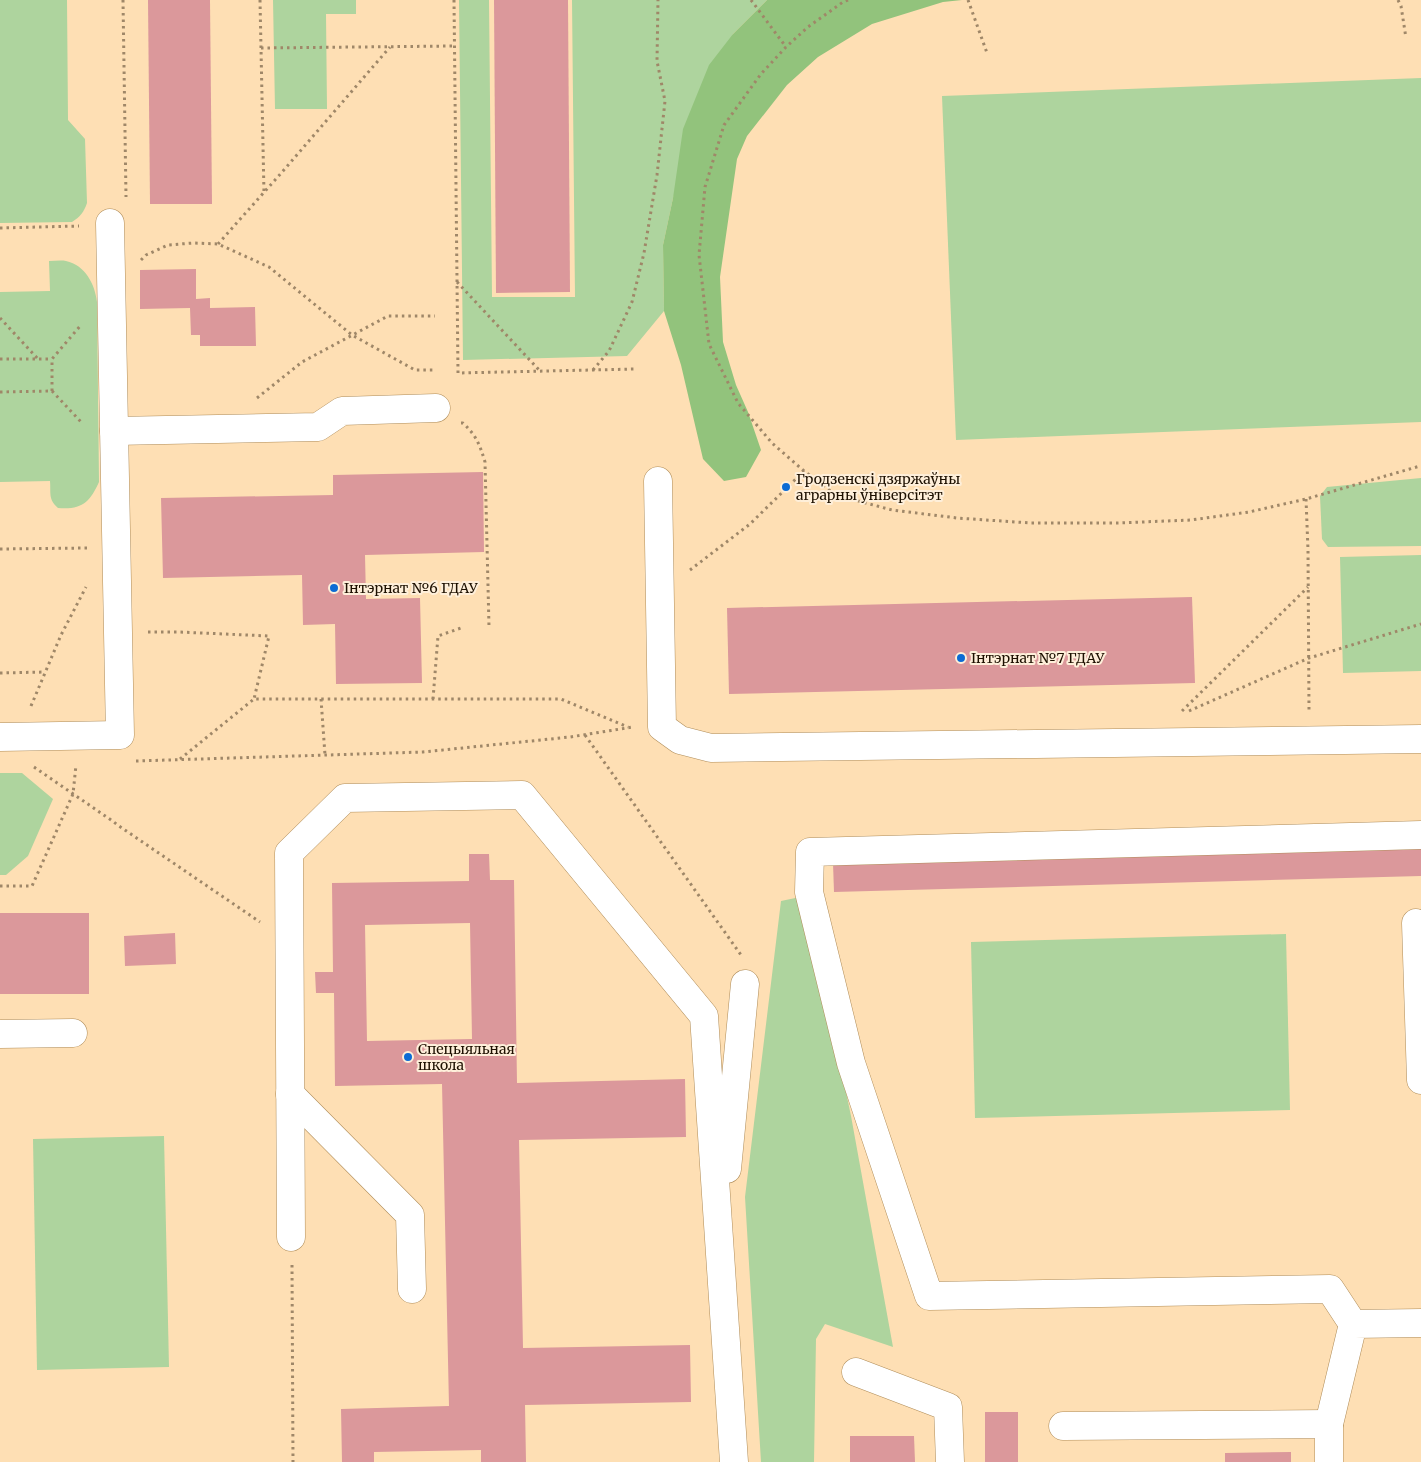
<svg xmlns="http://www.w3.org/2000/svg" width="1421" height="1462" font-family="Merriweather,serif">
	<style>
		.green { fill: #aed49e }
		.forest { fill: #92c37c }
		.building { fill: #db989b; fill-rule: evenodd }
		.lines { fill: none; stroke-linecap: round; stroke-linejoin: round }
		.minor-casing { stroke: #b08d59; stroke-width: 29 }
		.path { stroke: #9f8768; stroke-width: 3; stroke-dasharray: 2.5 4; stroke-linecap: butt }
		.minor { stroke: #fff; stroke-width: 28 }
		.poi-dot { fill: #0c6bd4; stroke: #feefda; stroke-width: 2 }
		.labels { text-anchor: middle; stroke-width: 4; stroke-linejoin: round; paint-order: stroke }
		.poi-label { font-size: 14px; fill: #1d1000; stroke: #feefda; text-anchor: start }
	</style>
	<rect width="100%" height="100%" fill="#fedfb4"/>
	<g class="green">
		<path d="M0 0H67L68 120 85 139 87 203C84 212 80 217 72 222L0 223Z"/>
		<path d="M273 0H356V14H326L327 109H275Z"/>
		<path d="M459 0H489L492 297H575L572 0H767L733 34 673 198 663 245 664 311 627 356 463 360Z"/>
		<path d="M1421 78V422L956 440 942 96Z"/>
		<path d="M49 261C55 261 61 260 66 261 85 265 95 284 97 302L99 482C90 502 82 510 58 508 48 499 51 493 50 481L0 482V292L50 291Z"/>
		<path d="M1421 478V546L1328 547 1322 539 1320 496 1327 487Z"/>
		<path d="M1421 555V671L1343 673 1340 557Z"/>
		<path d="M0 773H22L53 799 28 856 6 875H0Z"/>
		<path d="M805 896 851 1116 893 1347 825 1324 816 1339 814 1462H761L745 1197 781 901Z"/>
		<path d="M1286 934 1290 1110 975 1118 971 942Z"/>
		<path d="M164 1136 169 1367 37 1370 33 1139Z"/>
	</g>
	<path class="forest" d="M767 0H962L943 2 872 24 818 57 787 85 747 136 737 159 720 277 723 342 736 385 748 412 761 450 746 477 724 481 703 459 681 365 664 311 663 245 673 198 683 129 709 65 733 34Z"/>
	<g class="building">
		<path d="M148 0H210L212 204H150Z"/>
		<path d="M494 0H568L570 292 496 293Z"/>
		<path d="M196 269V299L210 298V308L255 307 256 346H200V335H191L190 308 140 309V270Z"/>
		<path d="M483 472 484 552 365 555 366 599 420 598 422 683 336 684 335 624 303 625 302 575 163 578 161 498 333 495V475Z"/>
		<path d="M1192 597 1195 683 729 694 727 608Z"/>
		<path d="M1421 848V876L834 892 833 863Z"/>
		<path d="M469 854H489L490 880H514L517 1083 685 1079 686 1137 519 1140 523 1348 690 1345 691 1402 525 1405 526 1462H481V1450L374 1452V1462H342L341 1409 449 1406 442 1084 335 1086 334 993H316L315 972H333L332 883 469 881ZM470 923 472 1039 367 1041 365 925Z"/>
		<rect x="0" y="913" width="89" height="81"/>
		<path d="M175 933 176 964 125 966 124 936Z"/>
		<rect x="985" y="1412" width="33" height="50"/>
		<path d="M850 1436H914L915 1462H850Z"/>
		<path d="M1291 1452V1462H1225V1453Z"/>
	</g>
	<g class="lines">
		<defs>
			<g id="minor">
				<path d="M114 431 318 427 342 411 436 408"/>
				<path d="M658 481 662 727 680 740 711 748 1421 739"/>
				<path d="M0 737 120 735 110 223"/>
				<path d="M1416 923 1421 1080"/>
				<path d="M0 1034 73 1033"/>
				<path d="M290 1094 410 1215 412 1289"/>
				<path d="M727 1169 745 984"/>
				<path d="M291 1237 289 853 345 798 522 795 704 1016 734 1462"/>
				<path d="M1353 1324 1330 1289 929 1296 851 1063 809 892 810 852 1421 835"/>
				<path d="M856 1372 948 1407 950 1462"/>
				<path d="M1329 1424 1353 1324 1421 1323"/>
				<path d="M1063 1426 1329 1424V1462"/>
			</g>
		</defs>
		<use href="#minor" class="minor-casing"/>
		<g class="path">
			<path d="M123 0 126 197"/>
			<path d="M260 0 264 194"/>
			<path d="M454 0 458 373 636 369"/>
			<path d="M751 0 786 47"/>
			<path d="M848 0 843 2 808 27 786 47 761 74 724 125 705 187 699 255 709 344 738 403 772 443 804 471 836 495 892 510 957 518 1031 523H1117L1191 520 1249 512 1306 499 1420 466"/>
			<path d="M968 0 987 53"/>
			<path d="M1398 0 1401 6 1406 38"/>
			<path d="M261 48 454 46"/>
			<path d="M0 228 79 226"/>
			<path d="M218 244 283 171 390 47"/>
			<path d="M141 260 146 255 168 245 193 243 218 244 269 267 352 335 415 370H435"/>
			<path d="M457 282 540 371"/>
			<path d="M0 318 38 359"/>
			<path d="M0 359H52"/>
			<path d="M593 370 609 351 632 302 644 253 657 175 665 101 657 61 658 0"/>
			<path d="M52 391 82 423"/>
			<path d="M0 392 52 391V359L81 325"/>
			<path d="M257 398 302 362 388 316H435"/>
			<path d="M461 423H463C476 435 480 445 485 462L489 627"/>
			<path d="M1306 499 1308 550 1309 711"/>
			<path d="M0 549 87 548"/>
			<path d="M690 570 750 524 804 471"/>
			<path d="M148 632H179L269 636 254 699"/>
			<path d="M0 673 45 672"/>
			<path d="M321 699 325 755"/>
			<path d="M433 699 438 636 461 628"/>
			<path d="M31 706 61 635 86 587"/>
			<path d="M1182 711 1308 587"/>
			<path d="M1189 711 1309 658 1421 624"/>
			<path d="M585 735 741 955"/>
			<path d="M180 759 254 699H561L628 727"/>
			<path d="M136 761 423 752 570 737 633 727"/>
			<path d="M34 767 111 820 119 826 260 922"/>
			<path d="M0 886H32L73 794 76 765"/>
			<path d="M292 1265 293 1462"/>
		</g>
		<use href="#minor" class="minor"/>
	</g>
	<g class="poi-dot">
		<circle cx="786" cy="487" r="5"/>
		<circle cx="334" cy="588" r="5"/>
		<circle cx="961" cy="658" r="5"/>
		<circle cx="408" cy="1057" r="5"/>
	</g>
	<g class="labels">
		<g class="poi-label">
			<text x="796" y="484">Гродзенскі дзяржаўны<tspan x="796" dy="16">аграрны ўніверсітэт</tspan></text>
			<text x="344" y="593">Інтэрнат №6 ГДАУ</text>
			<text x="971" y="663">Інтэрнат №7 ГДАУ</text>
			<text x="418" y="1054">Спецыяльная<tspan x="418" dy="16">школа</tspan></text>
		</g>
	</g>
</svg>
